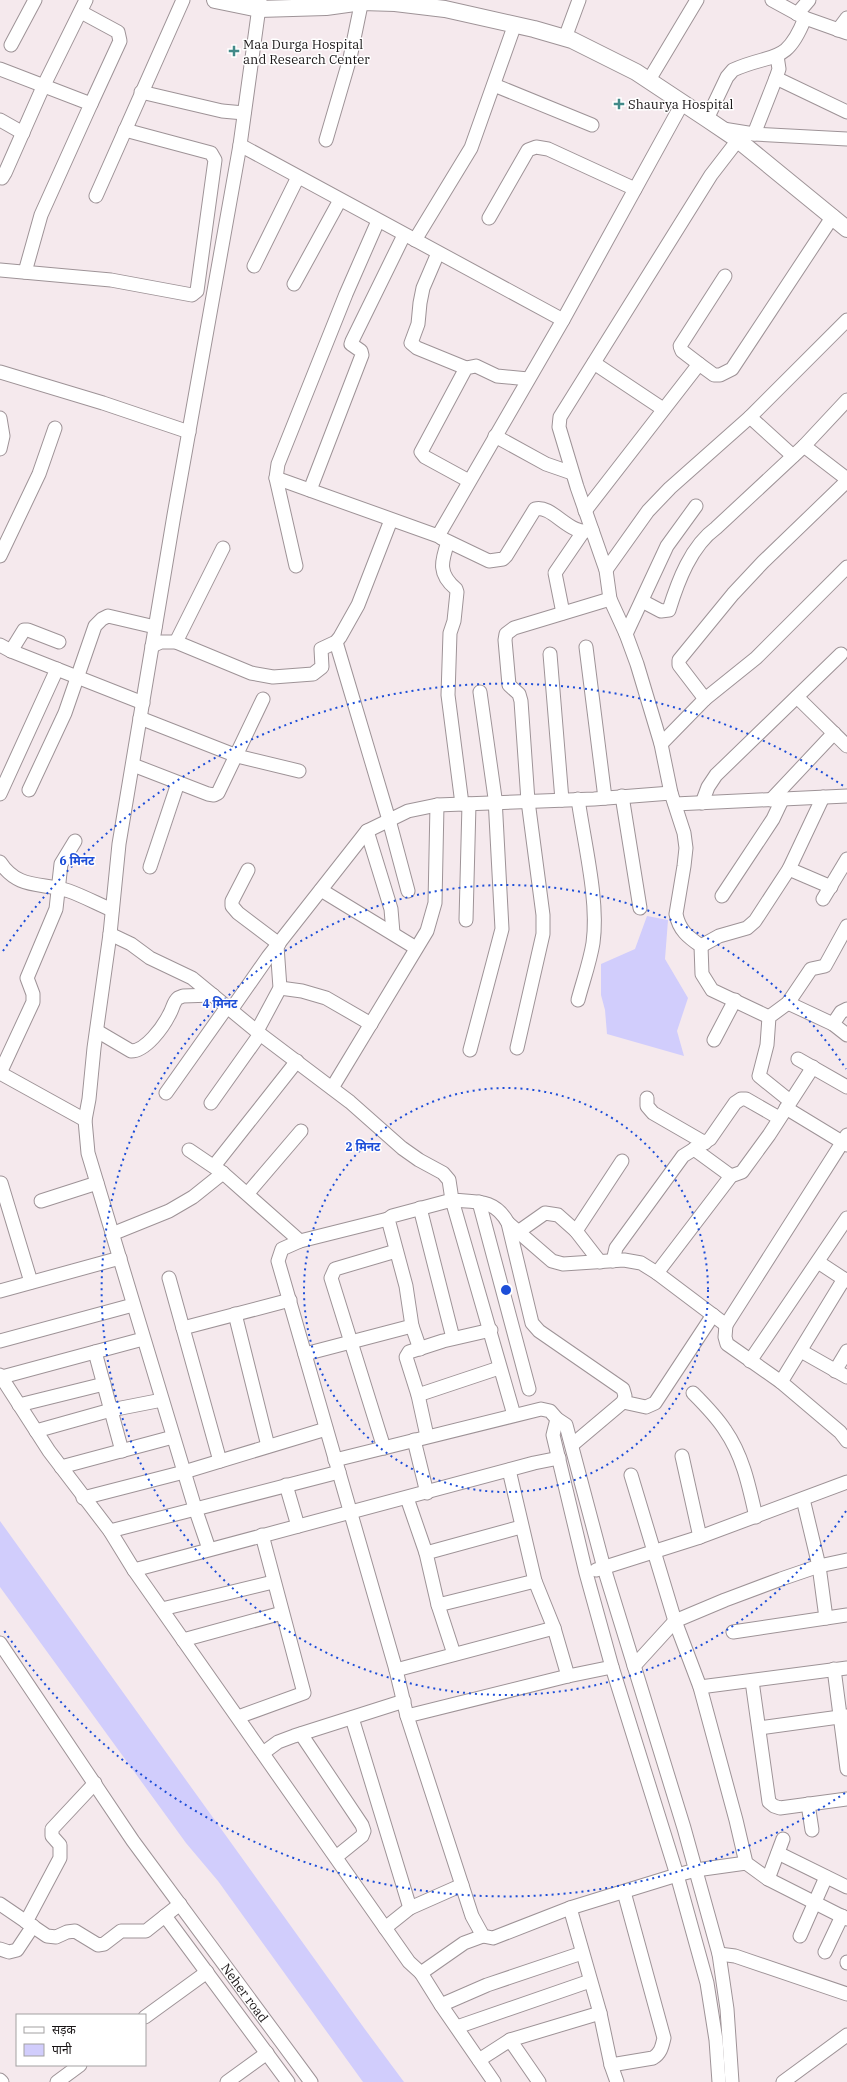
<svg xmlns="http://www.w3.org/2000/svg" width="847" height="2082" font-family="'IBM Plex Serif','Noto Sans Devanagari',serif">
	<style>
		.water { fill: #d1cdfc }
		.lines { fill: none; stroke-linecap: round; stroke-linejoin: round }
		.minor-casing { stroke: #9e9397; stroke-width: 15 }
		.major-casing { stroke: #9e9397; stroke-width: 18 }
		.minor { stroke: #fff; stroke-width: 13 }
		.major { stroke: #fff; stroke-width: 16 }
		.ring { fill: none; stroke: #1d4ed8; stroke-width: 2; stroke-dasharray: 2 4 }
		.poi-dot { fill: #428a89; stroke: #fff; stroke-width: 1.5 }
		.labels { text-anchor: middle; stroke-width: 3; stroke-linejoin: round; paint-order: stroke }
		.poi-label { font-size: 13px; fill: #191516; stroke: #fff; text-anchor: start }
		.street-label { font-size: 13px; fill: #191516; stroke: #fff }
		.centre { fill: #1d4ed8; stroke: #fff; stroke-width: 2 }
		.ring-label { font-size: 12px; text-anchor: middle; font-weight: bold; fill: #1d4ed8; stroke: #fff; stroke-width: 3; stroke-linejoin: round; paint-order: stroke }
	</style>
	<rect width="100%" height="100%" fill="#f5e9ed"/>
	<g class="water">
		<path d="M647 916 668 920 665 959 688 998 677 1031 684 1056 607 1034 605 1010 601 995V964L635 949Z"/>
		<path d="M0 1521 364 2028 404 2082H363L218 1881 186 1843 0 1587Z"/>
	</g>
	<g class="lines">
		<defs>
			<g id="minor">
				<path d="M772 0 805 18 847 33"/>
				<path d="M81 12 118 32 120 41 91 104"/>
				<path d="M797 14 809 0"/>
				<path d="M838 30 847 18"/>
				<path d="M565 38 579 0"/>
				<path d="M11 45 35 0"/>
				<path d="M0 69 91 104 41 215 25 272"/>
				<path d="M776 78 847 112"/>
				<path d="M649 80 697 0"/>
				<path d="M494 85 592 125"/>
				<path d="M141 92 222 111 244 113"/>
				<path d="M707 119 727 77 733 70C773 52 786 66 805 18"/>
				<path d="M0 120 23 133"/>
				<path d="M723 129 754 134 847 139"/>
				<path d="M754 134 776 78 779 69 777 56"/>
				<path d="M326 140 350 58 362 0"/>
				<path d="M738 140 711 175 560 417 559 427 577 487 606 570 610 599 626 634 637 664 661 744 671 793 684 833 686 848 684 866 676 914C679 930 688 937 701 946L702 974 712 990 769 1017"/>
				<path d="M240 145 563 320"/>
				<path d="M0 177 2 178 5 173 43 87 86 0"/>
				<path d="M96 196 183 0"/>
				<path d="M489 218 528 150 536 147 548 149 635 189"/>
				<path d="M415 240 471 148 515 24"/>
				<path d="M438 253 423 288 420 303 418 324 411 343 417 348 466 368"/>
				<path d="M254 266 298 177"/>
				<path d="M0 270 111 280 192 295 197 291 215 160 211 153 125 130"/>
				<path d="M294 284 340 200"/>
				<path d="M594 363 663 409"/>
				<path d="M699 364 682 351 680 346 725 276"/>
				<path d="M0 372 103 403 189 432"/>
				<path d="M750 417 793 456"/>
				<path d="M0 418 3 436 0 449"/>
				<path d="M495 436 546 464 572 473"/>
				<path d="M804 446 847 479"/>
				<path d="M276 478 438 536 563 320 683 102"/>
				<path d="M469 481 425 457 421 452 466 368 476 366 497 376 528 379"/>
				<path d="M310 490 362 355 361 351 351 344 352 341 404 235"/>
				<path d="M585 511 699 364 714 375H720L732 369 833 216"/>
				<path d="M441 538 489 561 503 559 506 556 535 509C553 504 570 538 592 530"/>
				<path d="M448 542C441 562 438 574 456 589L457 592 454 621 450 633 448 695 462 804"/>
				<path d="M0 556 39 474 55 428"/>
				<path d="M296 566 276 478 278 464 346 294 378 221"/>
				<path d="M606 570 648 511 670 488 750 417 847 320"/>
				<path d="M642 601 661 611 669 610C678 581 691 546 716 528L804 446 847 400"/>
				<path d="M563 613 555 573 583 532"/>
				<path d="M626 634 667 546 696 506"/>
				<path d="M176 642 223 548"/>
				<path d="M336 642 389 820 408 891"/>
				<path d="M0 645 11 651 143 703"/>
				<path d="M152 646 161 642H176L251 673 273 677 313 674 322 667 321 649 336 642 340 637 358 605 391 520"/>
				<path d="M586 647 605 798"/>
				<path d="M11 651 24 630H28L59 642"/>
				<path d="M550 654 562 800"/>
				<path d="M797 697 847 746"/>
				<path d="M705 699 679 665V660L733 594 763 562 847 481"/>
				<path d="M140 718 237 756 299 771"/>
				<path d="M661 744 705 699 756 658 847 567"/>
				<path d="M133 765 208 794 214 795 218 793 263 699"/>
				<path d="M29 790 65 713 95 626 102 619 108 616 155 627"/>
				<path d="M0 794 57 669"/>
				<path d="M622 796 640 908"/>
				<path d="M578 799C584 842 599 901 593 943 590 962 583 981 578 1000"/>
				<path d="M771 800 834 733"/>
				<path d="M702 803 708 787 716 775 841 654"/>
				<path d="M675 804 847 796"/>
				<path d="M367 831 391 909 393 933"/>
				<path d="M0 862C18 890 42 882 69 891 83 896 98 904 112 910"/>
				<path d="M150 867 178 783"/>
				<path d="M789 869 831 887"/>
				<path d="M248 870 232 901V906L238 913 279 944"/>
				<path d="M321 890 416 948"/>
				<path d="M722 896 773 819 782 800"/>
				<path d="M823 899 847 859"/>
				<path d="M466 920 469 804"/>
				<path d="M110 934 131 944 150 958 192 978 260 1034 350 1102 402 1148 419 1160 443 1173 449 1180 452 1200C477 1202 495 1199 508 1223L532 1323 539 1331 623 1389 625 1396 623 1402 572 1445"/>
				<path d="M701 946 719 936 747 928 755 921 789 869 823 797"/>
				<path d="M280 988 302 991 326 998 371 1024"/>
				<path d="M788 1003 833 1024 847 1035"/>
				<path d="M231 1010 268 957 367 831 408 811 437 805 594 799 671 793"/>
				<path d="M833 1024 841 1012 847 1009"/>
				<path d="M97 1031 131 1051C146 1051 163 1027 169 1015 173 1009 173 1002 178 998L183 996 213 995"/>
				<path d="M257 1031 280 988 277 946"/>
				<path d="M714 1040 735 1000"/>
				<path d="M517 1048 543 934V915L528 801 521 701 519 694 509 685 505 640 506 634 514 628 610 599"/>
				<path d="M470 1050 502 929 495 798 480 692"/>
				<path d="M798 1059 847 1087"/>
				<path d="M0 1073 33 1002V994L27 978 56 909 61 864 75 841"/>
				<path d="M0 1073 85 1120"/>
				<path d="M332 1088 427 931 435 903 437 805"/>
				<path d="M166 1093 227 1007"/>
				<path d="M647 1098V1106L653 1113 705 1143"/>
				<path d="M790 1101 759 1076 767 1045 769 1017 788 1003 811 969 825 966 847 926"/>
				<path d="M211 1103 260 1034"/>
				<path d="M786 1108 847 1145"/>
				<path d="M694 1149 731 1176"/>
				<path d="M189 1150 223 1173 300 1241 282 1249 278 1261 396 1670 407 1716 472 1916 483 1936 493 1938 570 1908 677 1875 696 1870 746 1863"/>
				<path d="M214 1166 297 1061"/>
				<path d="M1 1183 31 1282"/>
				<path d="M248 1193 301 1131"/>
				<path d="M41 1201 97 1183"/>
				<path d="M479 1202 529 1389"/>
				<path d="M420 1208 453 1338"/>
				<path d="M508 1223 552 1261 563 1264 624 1260 641 1263 657 1273 726 1325 847 1135"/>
				<path d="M576 1231 622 1161"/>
				<path d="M518 1232 545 1213 558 1215 576 1231 600 1262"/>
				<path d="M112 1234 169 1211 193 1197 223 1173"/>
				<path d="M300 1241 388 1219"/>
				<path d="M613 1261 616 1248 683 1156 710 1139 735 1103 741 1099H746L779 1118"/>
				<path d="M818 1262 847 1281"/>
				<path d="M657 1273 731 1176 742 1172 769 1135 813 1067"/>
				<path d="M169 1278 220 1461"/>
				<path d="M0 1291 120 1258"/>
				<path d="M235 1314 268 1446"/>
				<path d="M726 1325 725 1337 727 1344 781 1382 840 1432 847 1441"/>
				<path d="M412 1326 420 1349"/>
				<path d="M183 1328 290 1300"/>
				<path d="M0 1341 133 1305"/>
				<path d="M801 1351 847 1377"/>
				<path d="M95 1352 122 1451"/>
				<path d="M305 1354 412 1326 406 1286 388 1219 392 1216 452 1200 514 1415"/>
				<path d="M750 1361 847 1218"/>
				<path d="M835 1371 847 1351"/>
				<path d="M0 1375 49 1451 110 1531 134 1570 409 1962 421 1973"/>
				<path d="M2 1377 143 1339"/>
				<path d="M781 1382 844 1279"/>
				<path d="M693 1393C704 1404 716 1416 725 1430 743 1456 749 1486 756 1517"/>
				<path d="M418 1395 499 1368"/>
				<path d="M623 1402 646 1407 655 1403 713 1315"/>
				<path d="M19 1405 104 1384"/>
				<path d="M557 1419 553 1435 586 1573 612 1667 677 1875 707 1983 716 2040 719 2082"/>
				<path d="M36 1431 111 1410 162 1400"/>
				<path d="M427 1436 418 1395 406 1357 409 1352 443 1341 491 1330"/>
				<path d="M414 1440 427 1493"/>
				<path d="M384 1448 331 1278 335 1269 396 1251"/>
				<path d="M682 1456 700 1537"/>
				<path d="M335 1460 541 1409 550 1411 557 1419 566 1425 604 1568 684 1828 719 1954 727 2009 732 2082"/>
				<path d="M61 1467 173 1437"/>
				<path d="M509 1470 535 1581 554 1628 568 1676"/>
				<path d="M631 1475 675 1621 700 1687 736 1820 746 1863 768 1879 847 1919"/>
				<path d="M286 1485 298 1526"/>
				<path d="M83 1498 184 1472 326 1429"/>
				<path d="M407 1498 426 1553"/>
				<path d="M803 1499 819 1566 826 1618"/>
				<path d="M521 1527 426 1553 438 1605 535 1581"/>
				<path d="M110 1531 339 1472"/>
				<path d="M209 1549 195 1508 88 1153 85 1120 89 1099 94 1048 110 934 119 844 174 515 240 145 260 0"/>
				<path d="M134 1570 534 1463 559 1458"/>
				<path d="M596 1570 700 1537 847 1482"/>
				<path d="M438 1605 454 1654"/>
				<path d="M162 1609 273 1582"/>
				<path d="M733 1632 847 1615"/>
				<path d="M183 1640 282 1613"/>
				<path id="s1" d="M0 1643 133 1841 311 2082"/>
				<path d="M634 1666 675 1621 725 1600 781 1579 819 1566 847 1560"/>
				<path d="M834 1669 847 1769"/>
				<path d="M396 1670 554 1628"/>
				<path d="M752 1681 769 1802 774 1806 780 1808 847 1799"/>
				<path d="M700 1687 847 1668"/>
				<path d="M407 1716 568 1676 612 1667"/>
				<path d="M238 1717 304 1693 262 1535"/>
				<path d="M352 1718 410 1908"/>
				<path d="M759 1728 847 1716"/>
				<path d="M301 1734 362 1825 364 1831 362 1836 336 1857"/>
				<path d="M263 1753 278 1742 294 1736 404 1701"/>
				<path d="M808 1804 812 1830"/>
				<path d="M778 1853 847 1887"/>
				<path d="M768 1879 783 1839"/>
				<path d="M0 1904 47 1936 56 1937 67 1932 75 1931 98 1945 104 1944 121 1931H146L180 1904"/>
				<path d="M570 1908 600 2013 611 2065 617 2082"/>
				<path d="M165 1916 288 2082"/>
				<path d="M26 1922 60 1858V1845L52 1836V1829L95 1783"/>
				<path d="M385 1928 410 1908 462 1885"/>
				<path d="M483 1936 464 1943 421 1973 441 2005 494 2082"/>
				<path d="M800 1936 826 1877"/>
				<path d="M0 1949 9 1952 17 1950 33 1926"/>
				<path d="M825 1952 842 1916"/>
				<path d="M719 1954 735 1956 847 1994"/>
				<path d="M847 1963V1962"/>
				<path d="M441 2005 487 1985 582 1953"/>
				<path d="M145 2017 207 1972"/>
				<path d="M457 2027 590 1981"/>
				<path d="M510 2040 539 2082"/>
				<path d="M479 2060 510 2040 600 2013"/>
				<path d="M611 2065 653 2058C661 2053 662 2046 664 2038L624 1892"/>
				<path d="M0 2080 2 2082"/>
				<path d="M57 2082 80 2065"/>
				<path d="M227 2082 267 2053"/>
				<path d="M783 2082 847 2035"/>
			</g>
			<path id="major" d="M215 0 259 9 326 7 362 2 395 3 445 9 534 29 572 40 636 72 707 119 738 140 847 229"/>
		</defs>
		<use href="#minor" class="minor-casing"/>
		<use href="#major" class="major-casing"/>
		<use href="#minor" class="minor"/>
		<use href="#major" class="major"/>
	</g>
	<g class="ring">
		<circle cx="506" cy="1290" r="202"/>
		<path d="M846 1511A405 405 0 1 1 846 1069"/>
		<path d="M845 1793A607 607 0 0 1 3 1629M3 951A607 607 0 0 1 845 787"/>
	</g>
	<g class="poi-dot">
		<path d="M232 45h4v4h4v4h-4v4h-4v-4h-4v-4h4z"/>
		<path d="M617 98h4v4h4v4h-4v4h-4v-4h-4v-4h4z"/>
	</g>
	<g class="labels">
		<g class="poi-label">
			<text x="243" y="49">Maa Durga Hospital<tspan x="243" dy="15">and Research Center</tspan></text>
			<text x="628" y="109">Shaurya Hospital</text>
		</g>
		<g class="street-label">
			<text dy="5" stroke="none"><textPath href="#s1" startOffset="427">Neher road</textPath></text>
		</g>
	</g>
	<circle cx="506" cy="1290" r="6" class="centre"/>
	<g class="ring-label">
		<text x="77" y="865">6 मिनट</text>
		<text x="220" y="1008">4 मिनट</text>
		<text x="363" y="1151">2 मिनट</text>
	</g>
	<rect x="16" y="2014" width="130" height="52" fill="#ffffff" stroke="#a3a1a2"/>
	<rect x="24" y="2027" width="20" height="6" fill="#ffffff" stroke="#a3a1a2"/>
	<text x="52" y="2034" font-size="12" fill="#191516">सड़क</text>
	<rect x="24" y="2044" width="20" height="12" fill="#d1cdfc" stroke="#a3a1a2"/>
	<text x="52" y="2054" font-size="12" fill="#191516">पानी</text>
</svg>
